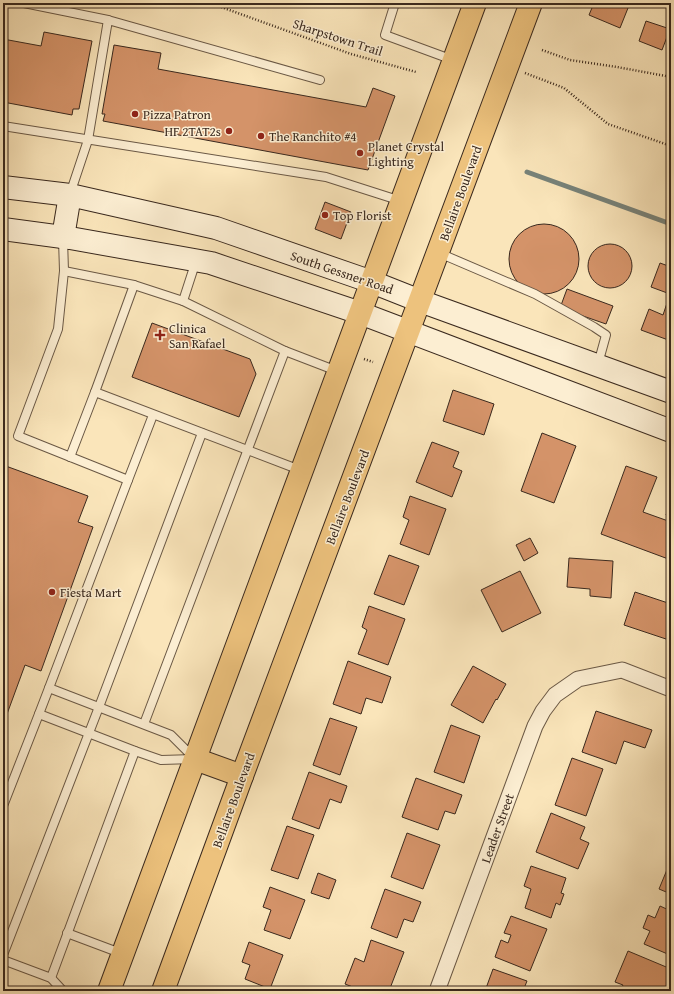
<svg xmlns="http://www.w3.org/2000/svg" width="674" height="994" font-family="'Gentium Book Plus',serif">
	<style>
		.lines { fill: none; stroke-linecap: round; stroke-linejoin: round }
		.stream { stroke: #778279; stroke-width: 5 }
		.building { fill: #d49369; stroke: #3a291e }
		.lane-casing { stroke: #6a5845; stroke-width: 10 }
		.street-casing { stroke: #6a5845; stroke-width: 17 }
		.secondary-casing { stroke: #3a291e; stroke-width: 24 }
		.primary-casing { stroke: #3a291e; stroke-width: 24 }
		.path { stroke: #3a291e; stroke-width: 2.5; stroke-dasharray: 1 2; stroke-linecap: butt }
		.lane { stroke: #fceed2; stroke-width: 8 }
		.street { stroke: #fceed2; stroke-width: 15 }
		.secondary { stroke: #fceed2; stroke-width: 22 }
		.primary { stroke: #edc27d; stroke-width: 22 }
		.poi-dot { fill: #8f2418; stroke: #fceed2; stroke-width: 1.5 }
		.labels { text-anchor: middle; stroke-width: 3; stroke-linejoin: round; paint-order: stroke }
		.street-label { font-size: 13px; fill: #3a291e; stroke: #fceed2 }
		.poi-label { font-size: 13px; fill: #3a291e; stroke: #fceed2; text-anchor: start }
	</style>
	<rect width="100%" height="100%" fill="#fae5ba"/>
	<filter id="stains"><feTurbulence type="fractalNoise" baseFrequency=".005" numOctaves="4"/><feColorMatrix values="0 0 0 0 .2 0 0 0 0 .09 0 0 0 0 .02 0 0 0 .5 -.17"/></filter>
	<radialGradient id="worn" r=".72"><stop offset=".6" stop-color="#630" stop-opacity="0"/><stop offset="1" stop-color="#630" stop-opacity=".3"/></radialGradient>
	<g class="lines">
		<path class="stream" d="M527 172 671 224"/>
	</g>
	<g class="building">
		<path d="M594 3H630L620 28 589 15Z"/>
		<path d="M646 21 670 29 662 50 639 41Z"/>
		<path d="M44 32 92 41 79 109H73L72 115 3 102V39L41 46Z"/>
		<path d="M114 45 161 53 158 69 366 107 373 88 395 96 368 170 103 121 105 114H102Z"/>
		<path d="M325 202 351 212 341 239 315 229Z"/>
		<circle cx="544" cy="259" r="35"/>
		<circle cx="610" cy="266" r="22"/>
		<path d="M660 263 671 267V341L641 330 649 309 663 315 670 294 651 287Z"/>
		<path d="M567 289 613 306 606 324 560 308Z"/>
		<path d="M152 323 250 359 256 374 239 417 132 377Z"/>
		<path d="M453 390 494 404 484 435 443 421Z"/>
		<path d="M3 432 6 433 3 443Z"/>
		<path d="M542 433 576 446 554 503 521 491Z"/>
		<path d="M432 442 459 452 453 467 462 471 452 497 416 482Z"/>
		<path d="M3 465 88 496 78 522 93 527 41 671 25 665 3 725Z"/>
		<path d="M626 466 657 477 643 512 671 522V560L601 534Z"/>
		<path d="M410 496 446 509 429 555 400 544 409 520 403 517Z"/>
		<path d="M671 500V517L666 515Z"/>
		<path d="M530 538 538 553 524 561 516 545Z"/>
		<path d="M389 555 419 566 404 605 374 594Z"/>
		<path d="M569 558 613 561 611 598 590 596V589L567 587Z"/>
		<path d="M520 571 541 613 502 632 481 590Z"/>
		<path d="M635 592 671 604V625L666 639 624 625Z"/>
		<path d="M369 606 405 619 388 665 358 654 367 630 362 627Z"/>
		<path d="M348 661 391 677 382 703 366 698 361 714 333 704Z"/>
		<path d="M473 666 506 684 497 700 496 699 483 723 451 705Z"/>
		<path d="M596 711 652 730 645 748 624 741 616 764 582 752Z"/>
		<path d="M330 718 357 727 340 775 313 765Z"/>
		<path d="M451 725 480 736 464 783 434 772Z"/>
		<path d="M572 758 603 769 586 816 555 805Z"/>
		<path d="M309 772 347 786 341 803 330 799 319 829 292 819Z"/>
		<path d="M416 778 462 795 455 814 445 811 438 830 402 817Z"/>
		<path d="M551 813 585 827 580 839 589 843 578 869 536 852Z"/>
		<path d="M287 826 314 835 298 879 271 870Z"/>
		<path d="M407 833 440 845 423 889 391 877Z"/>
		<path d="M671 860V894L659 889Z"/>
		<path d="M531 866 566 878 561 893 564 894 560 905 556 903 551 918 525 908 531 889 524 886Z"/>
		<path d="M318 873 336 880 329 899 311 893Z"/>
		<path d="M270 887 305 900 290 939 264 930 271 910 263 907Z"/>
		<path d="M385 889 421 902 413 922 404 919 397 938 371 928Z"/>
		<path d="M660 906 671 911 670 955 644 944 650 931 643 928 648 915 655 918Z"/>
		<path d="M511 916 547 929 530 971 495 957 501 940 508 943 511 935 504 933Z"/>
		<path d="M371 940 404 952 389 991H363L345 984 355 958 364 962Z"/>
		<path d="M249 942 283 955 270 989 245 979 250 965 242 962Z"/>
		<path d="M628 951 671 969V974L665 989 663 988 661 991H620L623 985 615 982Z"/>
		<path d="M493 969 527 981 523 991H485Z"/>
	</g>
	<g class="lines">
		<defs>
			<g id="lane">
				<path d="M24 3 108 20"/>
				<path d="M395 3 385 35 453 60"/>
				<path d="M3 126 326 177 401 201"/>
				<path d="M70 194 88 140 108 20 320 80"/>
				<path d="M63 239 64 271 58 329 18 436 128 480 49 688 171 735 193 757"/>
				<path d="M439 253 535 294 594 327 606 335 598 364"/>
				<path d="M64 271 134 285 183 301"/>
				<path d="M134 285 95 392 300 470"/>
				<path d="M285 351 337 371"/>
				<path d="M70 457 95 392"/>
				<path d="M128 480 153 415"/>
				<path d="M39 714 49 688"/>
				<path d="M144 724 285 351 183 301 196 261"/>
				<path d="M3 806 39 714 135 751 161 760 194 759"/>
				<path d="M67 933 123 954"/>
				<path d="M3 955 99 707 202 433"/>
				<path d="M3 960 51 978 63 991"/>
				<path d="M51 978 135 751"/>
			</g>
			<path id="street" d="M437 991 535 726 543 711 555 695 578 679 622 670 671 689"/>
			<g id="secondary">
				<path d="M3 187 70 195 216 228 372 282 420 301 671 392"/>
				<path d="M3 229 70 238 211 263 360 313 671 431"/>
				<path d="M63 237 70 195"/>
			</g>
			<g id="primary">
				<path d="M195 759 242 776"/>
				<path d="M109 991 475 3"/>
				<path d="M163 991 242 776 531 3"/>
			</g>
		</defs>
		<use href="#lane" class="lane-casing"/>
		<use href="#street" class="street-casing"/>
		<use href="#secondary" class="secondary-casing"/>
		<use href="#primary" class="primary-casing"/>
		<g class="path">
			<path d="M210 3 351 54 416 72"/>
			<path d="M542 50 570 60 617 67 671 77"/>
			<path d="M525 73 564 88 608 124 671 146"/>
			<path d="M364 359 373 362"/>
		</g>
		<use href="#lane" class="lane"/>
		<use href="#street" class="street"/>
		<use href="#secondary" class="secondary"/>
		<use href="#primary" class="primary"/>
	</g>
	<g class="poi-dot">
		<circle cx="135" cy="114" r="4"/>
		<circle cx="229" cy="131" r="4"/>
		<circle cx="261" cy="136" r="4"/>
		<circle cx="360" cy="153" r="4"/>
		<circle cx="325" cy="215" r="4"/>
		<path d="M158 329h4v4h4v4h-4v4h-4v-4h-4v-4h4z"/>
		<circle cx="52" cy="592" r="4"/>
	</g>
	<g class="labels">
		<g class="street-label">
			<text transform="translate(338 37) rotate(18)" y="5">Sharpstown Trail</text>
			<text transform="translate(460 193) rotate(-70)" y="5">Bellaire Boulevard</text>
			<text transform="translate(342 272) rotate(19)" y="5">South Gessner Road</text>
			<text transform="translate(347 497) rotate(-69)" y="5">Bellaire Boulevard</text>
			<text transform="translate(233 800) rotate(-70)" y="5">Bellaire Boulevard</text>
			<text transform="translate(497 828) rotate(-70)" y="5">Leader Street</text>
		</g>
		<g class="poi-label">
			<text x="143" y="119">Pizza Patron</text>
			<text x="221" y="136" text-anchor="end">HF 2TAT2s</text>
			<text x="269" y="141">The Ranchito #4</text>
			<text x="368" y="151">Planet Crystal<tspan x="368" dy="15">Lighting</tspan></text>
			<text x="333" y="220">Top Florist</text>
			<text x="169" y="333">Clinica<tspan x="169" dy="15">San Rafael</tspan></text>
			<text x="60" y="597">Fiesta Mart</text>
		</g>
	</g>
	<rect width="674" height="994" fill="none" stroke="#fae5ba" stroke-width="16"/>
	<rect x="4" y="4" width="666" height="986" fill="none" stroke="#3a291e" stroke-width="2"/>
	<rect x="8" y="8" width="658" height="978" fill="none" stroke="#3a291e"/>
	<rect width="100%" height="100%" filter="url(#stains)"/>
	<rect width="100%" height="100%" fill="url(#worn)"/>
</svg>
